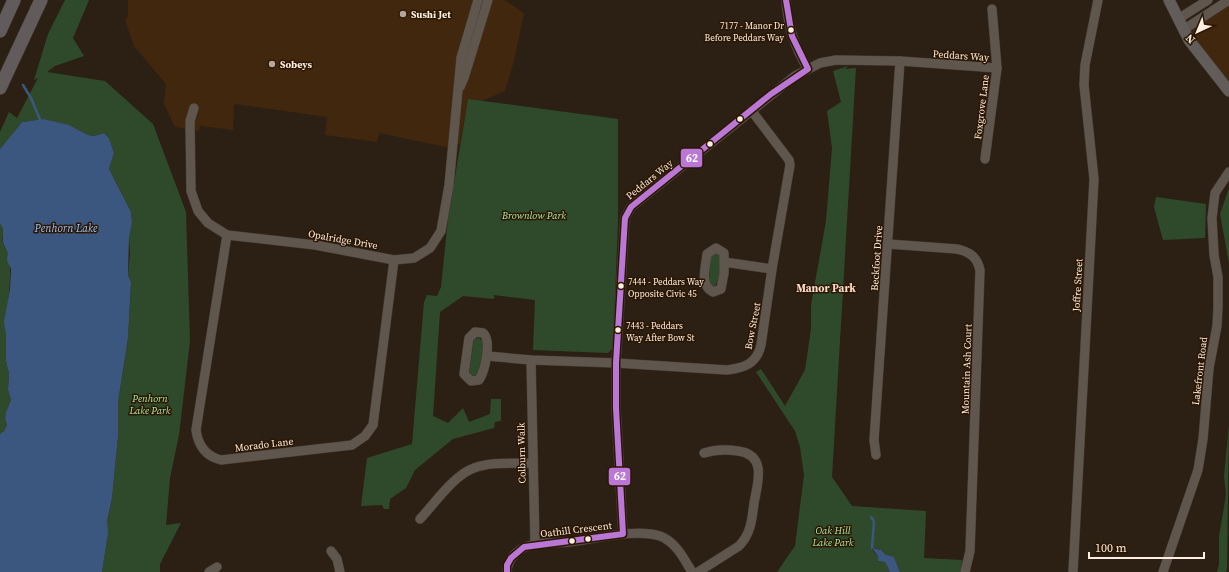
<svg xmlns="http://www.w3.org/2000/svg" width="1229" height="572" font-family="'Source Serif 4',serif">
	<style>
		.built { fill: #40270d }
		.green { fill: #2f4a2a }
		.water { fill: #3c577f }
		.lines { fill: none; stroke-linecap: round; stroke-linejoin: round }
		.stream { stroke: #3c577f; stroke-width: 2.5 }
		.minor-casing { stroke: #463c34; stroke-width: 10 }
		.major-casing { stroke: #463c34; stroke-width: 12 }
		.highway-casing { stroke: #463c34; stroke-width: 14 }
		.minor { stroke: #5f564e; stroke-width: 9 }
		.major { stroke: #625c5a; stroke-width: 11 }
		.highway { stroke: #615c5b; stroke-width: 13 }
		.bus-1-casing { stroke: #2b1602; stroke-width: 9 }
		.bus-1 { stroke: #ba77d6; stroke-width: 6 }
		.poi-dot { fill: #b4a699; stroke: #2b1602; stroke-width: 1.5 }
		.bus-dot { fill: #feeee1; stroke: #2b1602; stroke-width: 1.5 }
		.labels { text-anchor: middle; stroke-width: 3; stroke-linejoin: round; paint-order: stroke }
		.bus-label { font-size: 9px; fill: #feeee1; stroke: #2b1602; text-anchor: start }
		.poi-label { font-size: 10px; font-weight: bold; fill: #feeee1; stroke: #2b1602; text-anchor: start }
		.street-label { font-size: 10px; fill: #feeee1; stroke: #2b1602 }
		.park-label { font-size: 10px; font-style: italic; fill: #a9e9a5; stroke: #2b1602 }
		.water-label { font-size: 11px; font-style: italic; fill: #9dc2fb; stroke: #2b1602 }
		.neighbourhood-label { font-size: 11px; font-weight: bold; fill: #fadbcc; stroke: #2b1602 }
		.line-badge { stroke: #2b1602; stroke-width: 1.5 }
		.badge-label { font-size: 11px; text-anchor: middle; font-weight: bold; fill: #fff }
	</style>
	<rect width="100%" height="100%" fill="#2c2014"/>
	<g class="built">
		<path d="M128 0H504L524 13 514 61 505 91 482 101 468 99 460 144 450 148 379 133 377 142 325 135 327 117 234 104 233 130 200 126 199 131 175 127 164 104 166 84 134 46 125 20 128 16Z"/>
		<path d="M1229 0V90L1183 30Z"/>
	</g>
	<g class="green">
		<path d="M65 0H89L73 38 84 56 55 66 47 72 105 81 153 124 186 212 190 341 179 435 170 478 166 525 181 523 160 564V572H102L107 538V521L112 498 118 437V402L128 338 131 282 128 275 130 254 129 238 132 219 131 212 109 169 114 153 109 138 104 133 94 136 88 135 71 126 44 119 22 122 0 149V132L9 112 17 118 38 78 34 80 48 34Z"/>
		<path d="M848 66 845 69 856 68 832 477 852 506 926 511 924 558 962 560 961 572H900L894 557 886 556C882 551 879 547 872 549L878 556V561L885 562 890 572H777L795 546 804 475 800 447 795 431 756 372 761 369 785 406 805 370 811 329V305L826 221 832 148 827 111 841 102 833 71Z"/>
		<path d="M468 99 618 119V222L613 348 608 353 533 350 535 300 494 295V299L463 296 440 312 433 416 448 423 463 408 469 422 490 414 491 399H501V421L495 422 494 428 453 439 415 470 406 488 390 499 389 509H384L382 505 361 506 367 458 412 444 424 302 427 295 437 296 441 287 448 219Z"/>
		<path d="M1229 188V263L1220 214Z"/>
		<path d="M1156 197 1206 204 1205 238 1163 240 1154 207Z"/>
		<path d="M0 223C6 231 1 237 3 244 4 247 7 249 8 252 13 276 8 301 5 326L6 335V361L9 374 8 390 11 400 6 412 5 419 7 425 4 431 0 434Z"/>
		<path d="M710 253H718C721 261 720 279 715 286H712L709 285Z"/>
		<path d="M479 338 483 341 481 367 477 376H473L469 373 474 339Z"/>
		<path d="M1229 424 1227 568 1226 572H1217L1219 564V536L1226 495 1224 476Z"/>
	</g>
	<g class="water">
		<path d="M44 119 69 125 88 135 94 136 104 133 109 138 114 153 109 169 131 212 132 222 129 238 128 275 131 282 128 338 118 402V437L112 498 107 521 108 533 102 572H0V434L4 431 7 425 5 419 6 412 11 400 8 390 9 374 6 361V335L4 322 10 289 11 269 7 260 8 253 3 243V229L0 223V149L22 122Z"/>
		<path d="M872 548 881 550 886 555 894 557 900 572H890L885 562 878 561V556Z"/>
	</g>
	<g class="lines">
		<g class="stream">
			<path d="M23 85 31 98 41 122"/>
			<path d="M871 517 874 521 872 548"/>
		</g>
		<defs>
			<g id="minor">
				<path d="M786 0C788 26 794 46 808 69"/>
				<path d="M1178 19 1208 0"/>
				<path d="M1183 30 1229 0"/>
				<path d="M460 87 464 78 488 0"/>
				<path d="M194 108 190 121 191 191 198 211 208 223 227 235 315 245 394 260 414 258 430 248 441 231 449 185 461 58 478 0"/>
				<path d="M985 159 997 68 992 9"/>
				<path d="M227 235 196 430C198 445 205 456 221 460L352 445 365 436 373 425 394 260"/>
				<path d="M888 244 957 249C970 252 977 257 980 270L970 551 965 572"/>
				<path d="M716 248 724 253V273L721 289 713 292C699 285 706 266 707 254Z"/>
				<path d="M724 262 772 269"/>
				<path d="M475 332 483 333C492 340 485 371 479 380L471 381 464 374 469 338Z"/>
				<path d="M487 356 531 360 616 363 727 370C745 368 757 363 761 345L772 269 790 165 789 160 751 110"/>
				<path d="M531 360 535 545"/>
				<path d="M876 455 874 440 900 61"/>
				<path d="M420 519C435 503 454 475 474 468 492 461 513 464 532 463"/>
				<path d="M623 534 616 408V363L625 218 631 207 795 76 820 63 836 60 900 61 997 68"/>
				<path d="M331 551 337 559 340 572"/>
				<path d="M209 572 217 567"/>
				<path d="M507 572C507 562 514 553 523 548 536 542 555 543 569 542 594 539 637 528 660 536 676 542 684 559 692 572"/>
				<path d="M698 572 739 546C751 534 752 519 754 503 758 482 767 455 738 451 725 449 716 449 704 453"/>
				<path d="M1073 572 1094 179 1084 85 1085 65 1098 0"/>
				<path d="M1163 572 1198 470 1203 439 1209 368 1217 326 1218 307V277L1214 255 1212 218 1215 193 1229 172"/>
			</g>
			<path id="major" d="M1169 0 1189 40 1229 91"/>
			<g id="highway">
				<path d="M0 31 14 0"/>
				<path d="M0 88 41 0"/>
			</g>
		</defs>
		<use href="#minor" class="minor-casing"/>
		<use href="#major" class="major-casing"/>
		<use href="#highway" class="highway-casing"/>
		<use href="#minor" class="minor"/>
		<use href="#major" class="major"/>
		<use href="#highway" class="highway"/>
		<defs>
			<path id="bus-1" d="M507 572V565L511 558 524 547 623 534 616 408V363L625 218 631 207 771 94 808 69 792 36 786 0"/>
		</defs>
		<use href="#bus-1" class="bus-1-casing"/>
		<use href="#bus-1" class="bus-1"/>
	</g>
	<g class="poi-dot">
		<circle cx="403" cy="14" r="4"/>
		<circle cx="272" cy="64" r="4"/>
	</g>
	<g class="bus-dot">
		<circle cx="791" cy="30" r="3.5"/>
		<circle cx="740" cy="119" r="3.5"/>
		<circle cx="710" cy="144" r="3.5"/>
		<circle cx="621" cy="286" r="3.5"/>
		<circle cx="618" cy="330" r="3.5"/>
		<circle cx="588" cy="539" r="3.5"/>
		<circle cx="572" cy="541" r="3.5"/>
	</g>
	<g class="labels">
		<g class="bus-label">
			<text x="784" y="29" text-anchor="end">7177 - Manor Dr<tspan x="784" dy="12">Before Peddars Way</tspan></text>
			<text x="628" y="285">7444 - Peddars Way<tspan x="628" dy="12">Opposite Civic 45</tspan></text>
			<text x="626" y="329">7443 - Peddars<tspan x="626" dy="12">Way After Bow St</tspan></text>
		</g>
		<g class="poi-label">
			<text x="411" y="18">Sushi Jet</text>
			<text x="280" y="68">Sobeys</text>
		</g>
		<g class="street-label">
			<text transform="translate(961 55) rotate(4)" y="4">Peddars Way</text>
			<text transform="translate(981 107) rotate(-83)" y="4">Foxgrove Lane</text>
			<text transform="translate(649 179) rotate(-39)" y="4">Peddars Way</text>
			<text transform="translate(343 239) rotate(10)" y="4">Opalridge Drive</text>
			<text transform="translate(876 258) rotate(-86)" y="4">Beckfoot Drive</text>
			<text transform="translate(1077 285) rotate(-87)" y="4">Joffre Street</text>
			<text transform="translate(752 326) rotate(-79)" y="4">Bow Street</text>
			<text transform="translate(966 369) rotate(-88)" y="4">Mountain Ash Court</text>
			<text transform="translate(1199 371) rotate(-83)" y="4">Lakefront Road</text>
			<text transform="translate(264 444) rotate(-7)" y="4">Morado Lane</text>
			<text transform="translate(521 453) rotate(-91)" y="4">Colburn Walk</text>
			<text transform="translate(576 529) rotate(-7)" y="4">Oathill Crescent</text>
		</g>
		<g class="park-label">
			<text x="534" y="219">Brownlow Park</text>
			<text x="150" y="402">Penhorn<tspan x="150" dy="12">Lake Park</tspan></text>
			<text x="833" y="534">Oak Hill<tspan x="833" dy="12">Lake Park</tspan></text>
		</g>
		<g class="water-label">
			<text x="66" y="232">Penhorn Lake</text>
		</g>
		<g class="neighbourhood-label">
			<text x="826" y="292">Manor Park</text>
		</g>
	</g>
	<g class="line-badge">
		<rect x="680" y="148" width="23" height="20" rx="4" fill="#ba77d6"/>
		<rect x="608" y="467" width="23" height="19" rx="4" fill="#ba77d6"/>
	</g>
	<g class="badge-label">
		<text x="692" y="162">62</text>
		<text x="620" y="480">62</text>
	</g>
	<g transform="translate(1197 32) rotate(224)" stroke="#2b1602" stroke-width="3" paint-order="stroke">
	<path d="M0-3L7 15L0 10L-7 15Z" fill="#feeee1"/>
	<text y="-6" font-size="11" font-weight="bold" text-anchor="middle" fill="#feeee1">N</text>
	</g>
	<path d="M1089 552v6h115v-6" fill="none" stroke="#feeee1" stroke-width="2"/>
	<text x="1095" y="552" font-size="12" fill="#feeee1" stroke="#2b1602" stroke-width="3" paint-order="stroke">100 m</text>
</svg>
